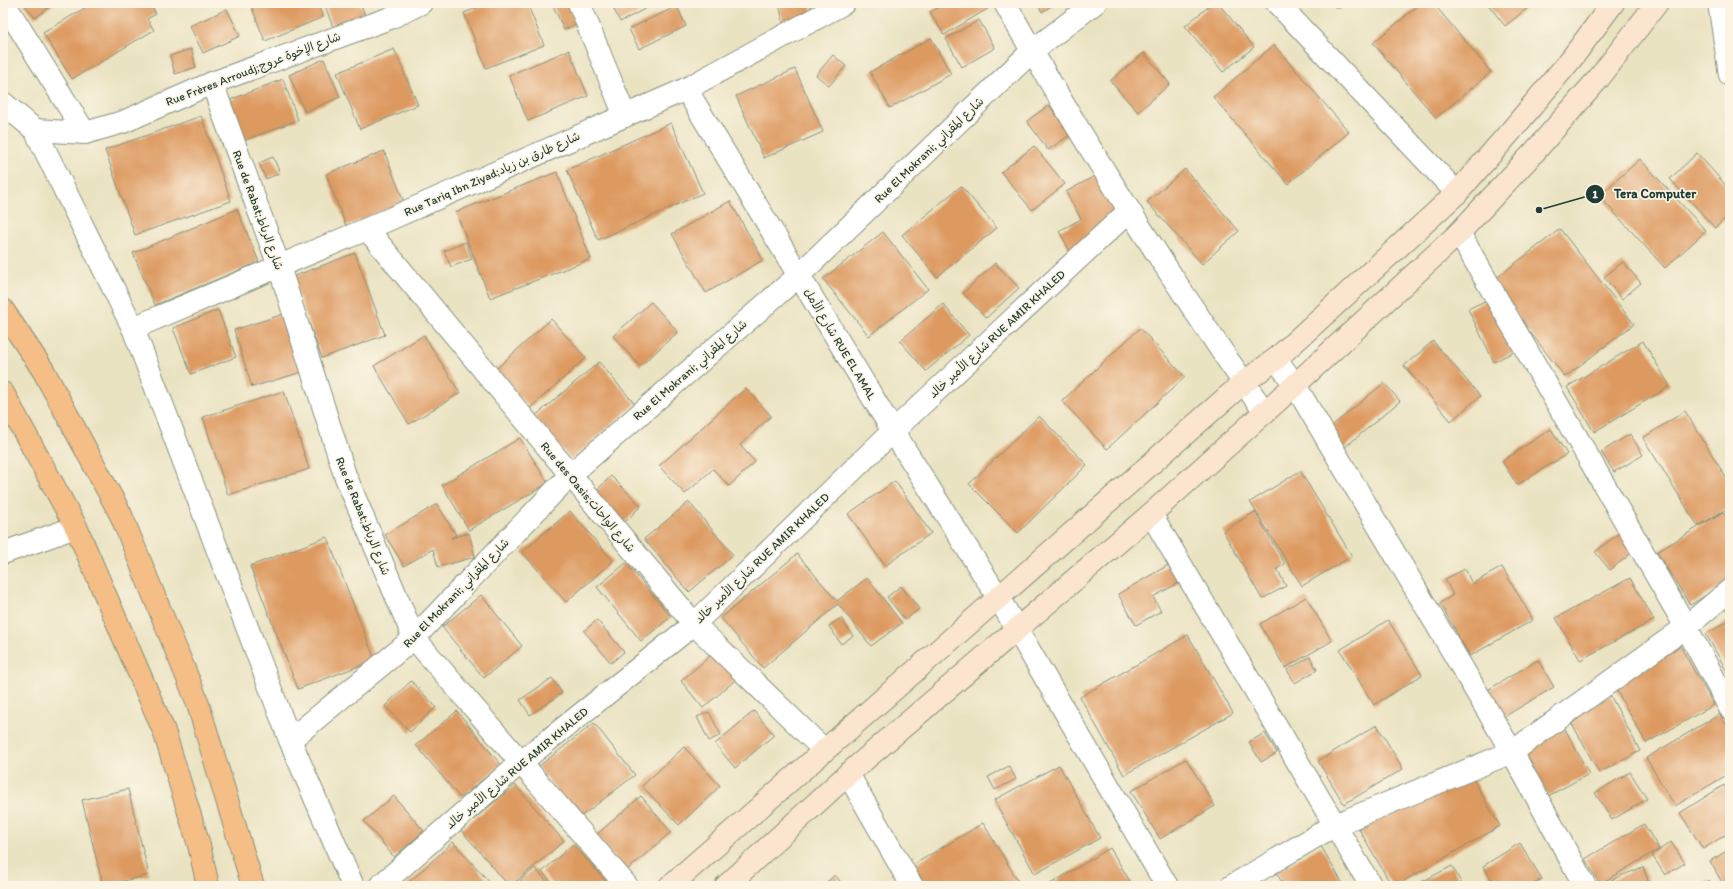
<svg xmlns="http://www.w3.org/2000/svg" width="1733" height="889" font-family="Itim,'Playpen Sans Arabic',sans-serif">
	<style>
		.building { fill: #dd9a61 }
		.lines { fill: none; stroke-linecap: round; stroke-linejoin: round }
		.minor-casing { stroke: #84907b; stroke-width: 24 }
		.secondary-casing { stroke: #84907b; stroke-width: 24 }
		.trunk-casing { stroke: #84907b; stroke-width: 24 }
		.minor { stroke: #fff; stroke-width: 22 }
		.secondary { stroke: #fbe5cf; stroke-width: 22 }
		.trunk { stroke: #f6be87; stroke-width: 22 }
		.labels { text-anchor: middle; stroke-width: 3.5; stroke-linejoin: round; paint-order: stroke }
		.street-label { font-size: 12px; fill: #1f3d34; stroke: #fcf5e5 }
		.leader { fill: none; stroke: #1f3d34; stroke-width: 1.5 }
		.callout-dot { fill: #1f3d34; stroke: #fcf5e5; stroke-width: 1.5 }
		.mark-label { font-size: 12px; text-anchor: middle; font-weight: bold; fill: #fff }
		.callout-label { font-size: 13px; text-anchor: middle; font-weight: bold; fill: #1f3d34; stroke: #fcf5e5; stroke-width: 3.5; stroke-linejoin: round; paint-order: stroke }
	</style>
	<rect width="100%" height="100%" fill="#fcf5e5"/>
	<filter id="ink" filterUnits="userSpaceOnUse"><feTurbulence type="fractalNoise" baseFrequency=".025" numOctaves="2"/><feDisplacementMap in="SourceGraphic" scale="8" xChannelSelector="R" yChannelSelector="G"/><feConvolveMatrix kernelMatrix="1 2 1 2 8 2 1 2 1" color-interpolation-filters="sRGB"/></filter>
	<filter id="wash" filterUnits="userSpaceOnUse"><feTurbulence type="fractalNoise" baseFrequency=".012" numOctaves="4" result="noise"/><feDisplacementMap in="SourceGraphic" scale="16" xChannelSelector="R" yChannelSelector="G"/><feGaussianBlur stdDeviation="0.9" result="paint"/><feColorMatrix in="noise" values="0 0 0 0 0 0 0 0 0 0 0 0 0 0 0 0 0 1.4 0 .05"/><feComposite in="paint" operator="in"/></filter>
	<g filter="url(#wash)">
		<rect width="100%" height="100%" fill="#eae3c2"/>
		<g id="blocks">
			<g class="building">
				<path d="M23 3H55L35 18Z"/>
				<path d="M93 3H150L156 14 147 19 154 30 72 79 43 33Z"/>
				<path d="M250 3H317L323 17 265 41Z"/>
				<path d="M324 3H360L365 15 333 27Z"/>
				<path d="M490 3H527L544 45 486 68 464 13Z"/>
				<path d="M552 3H576L584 21 564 30Z"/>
				<path d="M611 3H656L620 22Z"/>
				<path d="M779 3H810L813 16 783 22Z"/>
				<path d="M946 3H986L989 8 944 35 930 12Z"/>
				<path d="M1037 3H1056L1042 12Z"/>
				<path d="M1213 3H1218L1254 47 1223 72 1185 26Z"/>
				<path d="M1332 3H1346L1338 9Z"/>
				<path d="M1421 3H1433L1491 72 1436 118 1373 43Z"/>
				<path d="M1487 3H1534L1505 26Z"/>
				<path d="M677 6 686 26 639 49 629 29Z"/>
				<path d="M227 9 240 36 203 53 190 26Z"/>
				<path d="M979 20 995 48 962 67 946 39Z"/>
				<path d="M931 38 951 74 890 108 870 72Z"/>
				<path d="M1274 45 1349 132 1288 184 1213 97Z"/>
				<path d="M191 49 196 67 175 74 170 56Z"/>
				<path d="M394 49 418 105 360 129 337 73Z"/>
				<path d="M569 50 588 96 528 121 509 75Z"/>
				<path d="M1144 53 1170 84 1138 112 1110 81Z"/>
				<path d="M833 55 846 66 829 86 816 75Z"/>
				<path d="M324 59 340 97 305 112 289 75Z"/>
				<path d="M795 69 823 132 764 158 736 96Z"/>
				<path d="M283 79 298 120 240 142 225 102Z"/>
				<path d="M1049 105 1070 135 1048 150 1027 121Z"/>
				<path d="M201 116 231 201 135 235 105 150Z"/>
				<path d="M671 123 703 193 598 240 567 170Z"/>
				<path d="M1034 146 1065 184 1032 210 1001 172Z"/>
				<path d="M384 151 404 202 346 226 326 174Z"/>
				<path d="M1697 153 1730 190V214L1715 228 1670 179Z"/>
				<path d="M273 157 280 173 266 179 259 163Z"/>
				<path d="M1640 159 1706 231 1665 268 1599 196Z"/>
				<path d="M1185 169 1239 231 1202 264 1147 202Z"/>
				<path d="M557 172 591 259 490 298 456 212Z"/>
				<path d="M1100 173 1125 218 1070 251 1059 231 1081 219 1066 192Z"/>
				<path d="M961 186 997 228 937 277 902 235Z"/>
				<path d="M730 201 763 260 706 293 672 234Z"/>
				<path d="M237 209 259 262 155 305 133 253Z"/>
				<path d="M1560 229 1634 324 1565 377 1491 282Z"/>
				<path d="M883 232 928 289 869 336 823 279Z"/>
				<path d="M466 242 472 259 451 267 444 251Z"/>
				<path d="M355 253 385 335 322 358 292 277Z"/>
				<path d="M1623 262 1641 283 1622 299 1604 277Z"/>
				<path d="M995 263 1019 288 986 318 963 293Z"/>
				<path d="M1493 297 1519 349 1494 362 1468 309Z"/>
				<path d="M651 302 678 332 640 366 613 336Z"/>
				<path d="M943 304 969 335 926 371 900 341Z"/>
				<path d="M218 310 236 357 191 374 173 328Z"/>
				<path d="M284 314 302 372 252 387 234 330Z"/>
				<path d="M551 319 586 358 530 408 495 370Z"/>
				<path d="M1140 328 1185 377 1107 449 1062 401Z"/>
				<path d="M424 335 460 393 409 424 374 366Z"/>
				<path d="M1433 341 1480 396 1451 421 1404 366Z"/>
				<path d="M1643 341 1670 386 1594 432 1567 387Z"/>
				<path d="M599 362 635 404 571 459 534 417Z"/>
				<path d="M1384 383 1400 401 1343 449 1327 430Z"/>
				<path d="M746 388 771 416 740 445 755 462 729 486 713 469 685 494 659 466Z"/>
				<path d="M284 391 309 469 228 495 203 417Z"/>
				<path d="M1685 411 1730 484V507L1698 526 1643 438Z"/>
				<path d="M1039 416 1087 465 1018 533 969 484Z"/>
				<path d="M1551 429 1567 454 1517 485 1502 461Z"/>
				<path d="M1630 434 1643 455 1614 472 1601 452Z"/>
				<path d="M520 438 548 483 469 530 442 485Z"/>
				<path d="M1300 471 1352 556 1302 586 1250 502Z"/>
				<path d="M611 476 641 506 623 524 594 493Z"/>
				<path d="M895 481 931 533 885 566 848 514Z"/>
				<path d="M689 502 733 555 689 592 644 539Z"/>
				<path d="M437 504 456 535 451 538 469 533 475 557 438 567 433 549 404 566 385 535Z"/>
				<path d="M570 511 613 561 566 602 522 552Z"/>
				<path d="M1255 512 1285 564 1277 569 1286 586 1262 599 1223 531Z"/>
				<path d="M1723 512 1730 523V581L1690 605 1657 552Z"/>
				<path d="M1623 530 1638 548 1610 570 1595 552Z"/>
				<path d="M327 537 375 660 298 689 250 566Z"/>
				<path d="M797 554 837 601 867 578 902 623 871 646 838 604 763 668 721 618Z"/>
				<path d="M626 563 671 617 641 641 597 587Z"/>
				<path d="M1172 563 1182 581 1153 597 1161 611 1136 625 1118 594Z"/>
				<path d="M1502 567 1533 620 1470 656 1440 603 1453 595 1445 579 1465 569 1472 584Z"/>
				<path d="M1630 578 1654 620 1580 660 1556 618Z"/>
				<path d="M901 586 919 609 905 620 887 597Z"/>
				<path d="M481 595 522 646 484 678 442 627Z"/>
				<path d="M1306 597 1332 641 1285 668 1260 624Z"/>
				<path d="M841 618 853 636 841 644 829 626Z"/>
				<path d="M597 620 624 652 611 663 584 631Z"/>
				<path d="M1388 620 1422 675 1374 705 1340 650Z"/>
				<path d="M1730 620V677L1706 634Z"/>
				<path d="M1188 635 1233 713 1124 775 1080 697Z"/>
				<path d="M1680 646 1714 705 1646 743 1613 684Z"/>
				<path d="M718 649 741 675 703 708 681 681Z"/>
				<path d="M1310 657 1317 670 1295 683 1287 670Z"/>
				<path d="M1538 660 1554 687 1502 718 1486 691Z"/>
				<path d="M552 678 562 693 530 715 520 700Z"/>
				<path d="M411 681 436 707 410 732 385 706Z"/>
				<path d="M1610 695 1640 751 1599 773 1569 718Z"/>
				<path d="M457 711 501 765 460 798 416 745Z"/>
				<path d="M754 711 774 735 735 768 715 744Z"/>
				<path d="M709 712 721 735 709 741 697 717Z"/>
				<path d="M1720 714 1730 730V773L1675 806 1646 758Z"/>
				<path d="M594 723 635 775 579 818 538 767Z"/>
				<path d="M1377 725 1403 769 1344 804 1318 761Z"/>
				<path d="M1563 725 1589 774 1548 796 1521 747Z"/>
				<path d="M1265 733 1277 753 1261 762 1249 742Z"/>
				<path d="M684 747 720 786 679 825 642 786Z"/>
				<path d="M1186 759 1215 806 1160 839 1131 791Z"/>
				<path d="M1059 765 1100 838 1035 874 994 800Z"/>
				<path d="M1009 766 1016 779 995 790 988 777Z"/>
				<path d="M1466 767 1500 826 1395 886H1392L1359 829Z"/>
				<path d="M1630 772 1647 799 1612 820 1595 793Z"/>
				<path d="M515 785 564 841 511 886H509L461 830Z"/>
				<path d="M1724 785 1730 794V832L1703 849 1680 813Z"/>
				<path d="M128 789 149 875 103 886 82 800Z"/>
				<path d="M394 796 424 831 394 857 364 821Z"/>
				<path d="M641 796 671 832 626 871 596 835Z"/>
				<path d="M983 823 1021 886H926L913 865Z"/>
				<path d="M1644 824 1659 849 1600 884 1585 859Z"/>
				<path d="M453 842 493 886H405Z"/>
				<path d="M1671 842 1685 863 1665 875 1652 855Z"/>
				<path d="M1520 843 1542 879 1531 886H1496L1483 866Z"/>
				<path d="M573 844 610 886H554L542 872Z"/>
				<path d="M1321 846 1344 886H1284L1276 872Z"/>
				<path d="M1110 848 1133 886H1047Z"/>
				<path d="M1730 849V886H1724L1710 861Z"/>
				<path d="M1452 866 1463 886H1414Z"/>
				<path d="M1643 867 1650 886H1614L1611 880Z"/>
				<path d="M535 868 551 886H514Z"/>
				<path d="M835 875 844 886H822Z"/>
				<path d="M1709 880 1713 886H1700Z"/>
			</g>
		</g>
	</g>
	<g filter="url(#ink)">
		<use href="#blocks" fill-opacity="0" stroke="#84907b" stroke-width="1"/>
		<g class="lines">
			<defs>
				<g id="minor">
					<path d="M4 3 85 133"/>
					<path d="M579 3 625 116"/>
					<path d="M1005 3C1059 101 1119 196 1181 290 1208 331 1235 372 1265 412"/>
					<path d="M1277 3 1457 193"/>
					<path d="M1719 3 1730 75"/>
					<path d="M212 83 279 266 345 475 414 638 627 886"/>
					<path d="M686 89 893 431 998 597 1167 886"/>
					<path d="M3 103 35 130 133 328 290 740 353 886"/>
					<path d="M35 130 85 133 123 122 212 83 390 18 421 3"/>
					<path d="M367 229 694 624 824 750"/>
					<path d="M1459 233 1686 627 1730 708"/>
					<path d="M133 328 367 229 686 89 844 3"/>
					<path d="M1276 359 1295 385 1512 752 1585 886"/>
					<path d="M1151 514 1371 886"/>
					<path d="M3 553 76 527"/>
					<path d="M290 740 414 638 570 475 798 276 1032 51 1095 3"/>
					<path d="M848 774 912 886"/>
					<path d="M380 886 521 762 694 624 893 431 1129 211"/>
					<path d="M1232 886 1335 825 1512 752 1686 627 1730 590"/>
				</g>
				<g id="secondary">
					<path d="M670 886 1243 383 1276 359 1457 193 1511 131 1572 58 1613 3"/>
					<path d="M726 886 848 774 1151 514 1295 385 1459 233 1536 150 1599 78 1657 3"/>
				</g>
				<g id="trunk">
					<path d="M3 310 43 370 121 515 197 701 253 886"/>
					<path d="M3 393 76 527 164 731 199 845 208 886"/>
				</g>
			</defs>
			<use href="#minor" class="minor-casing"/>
			<use href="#secondary" class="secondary-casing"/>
			<use href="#trunk" class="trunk-casing"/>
			<use href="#minor" class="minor"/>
			<use href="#secondary" class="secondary"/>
			<use href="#trunk" class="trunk"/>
		</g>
	</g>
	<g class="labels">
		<g class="street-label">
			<text transform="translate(253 69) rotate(-21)" y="4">Rue Frères Arroudj;شارع الإخوة عروج</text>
			<text transform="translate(929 150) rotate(-44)" y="4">Rue El Mokrani; شارع المقراني</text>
			<text transform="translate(492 174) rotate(-24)" y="4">Rue Tariq Ibn Ziyad;شارع طارق بن زياد</text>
			<text transform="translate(258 210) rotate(70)" y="4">Rue de Rabat;شارع الرباط</text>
			<text transform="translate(997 334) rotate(-43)" y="4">شارع الأمير خالد RUE AMIR KHALED</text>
			<text transform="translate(840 344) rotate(59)" y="4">شارع الأمل RUE EL AMAL</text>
			<text transform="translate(690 370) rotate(-41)" y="4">Rue El Mokrani; شارع المقراني</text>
			<text transform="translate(588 497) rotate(50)" y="4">Rue des Oasis;شارع الواحات</text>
			<text transform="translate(363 516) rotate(68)" y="4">Rue de Rabat;شارع الرباط</text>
			<text transform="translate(762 558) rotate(-44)" y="4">شارع الأمير خالد RUE AMIR KHALED</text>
			<text transform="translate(456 593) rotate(-46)" y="4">Rue El Mokrani; شارع المقراني</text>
			<text transform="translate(517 768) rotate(-40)" y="4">شارع الأمير خالد RUE AMIR KHALED</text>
		</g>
	</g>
	<path class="leader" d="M1539 210L1595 194"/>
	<g class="callout-dot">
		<circle cx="1539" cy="210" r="4"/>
		<circle cx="1595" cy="194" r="10"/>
	</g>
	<g class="mark-label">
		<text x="1595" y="198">1</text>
	</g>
	<g class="callout-label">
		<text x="1655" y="198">Tera Computer</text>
	</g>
	<rect width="1733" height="889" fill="none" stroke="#fcf5e5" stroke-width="16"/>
</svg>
